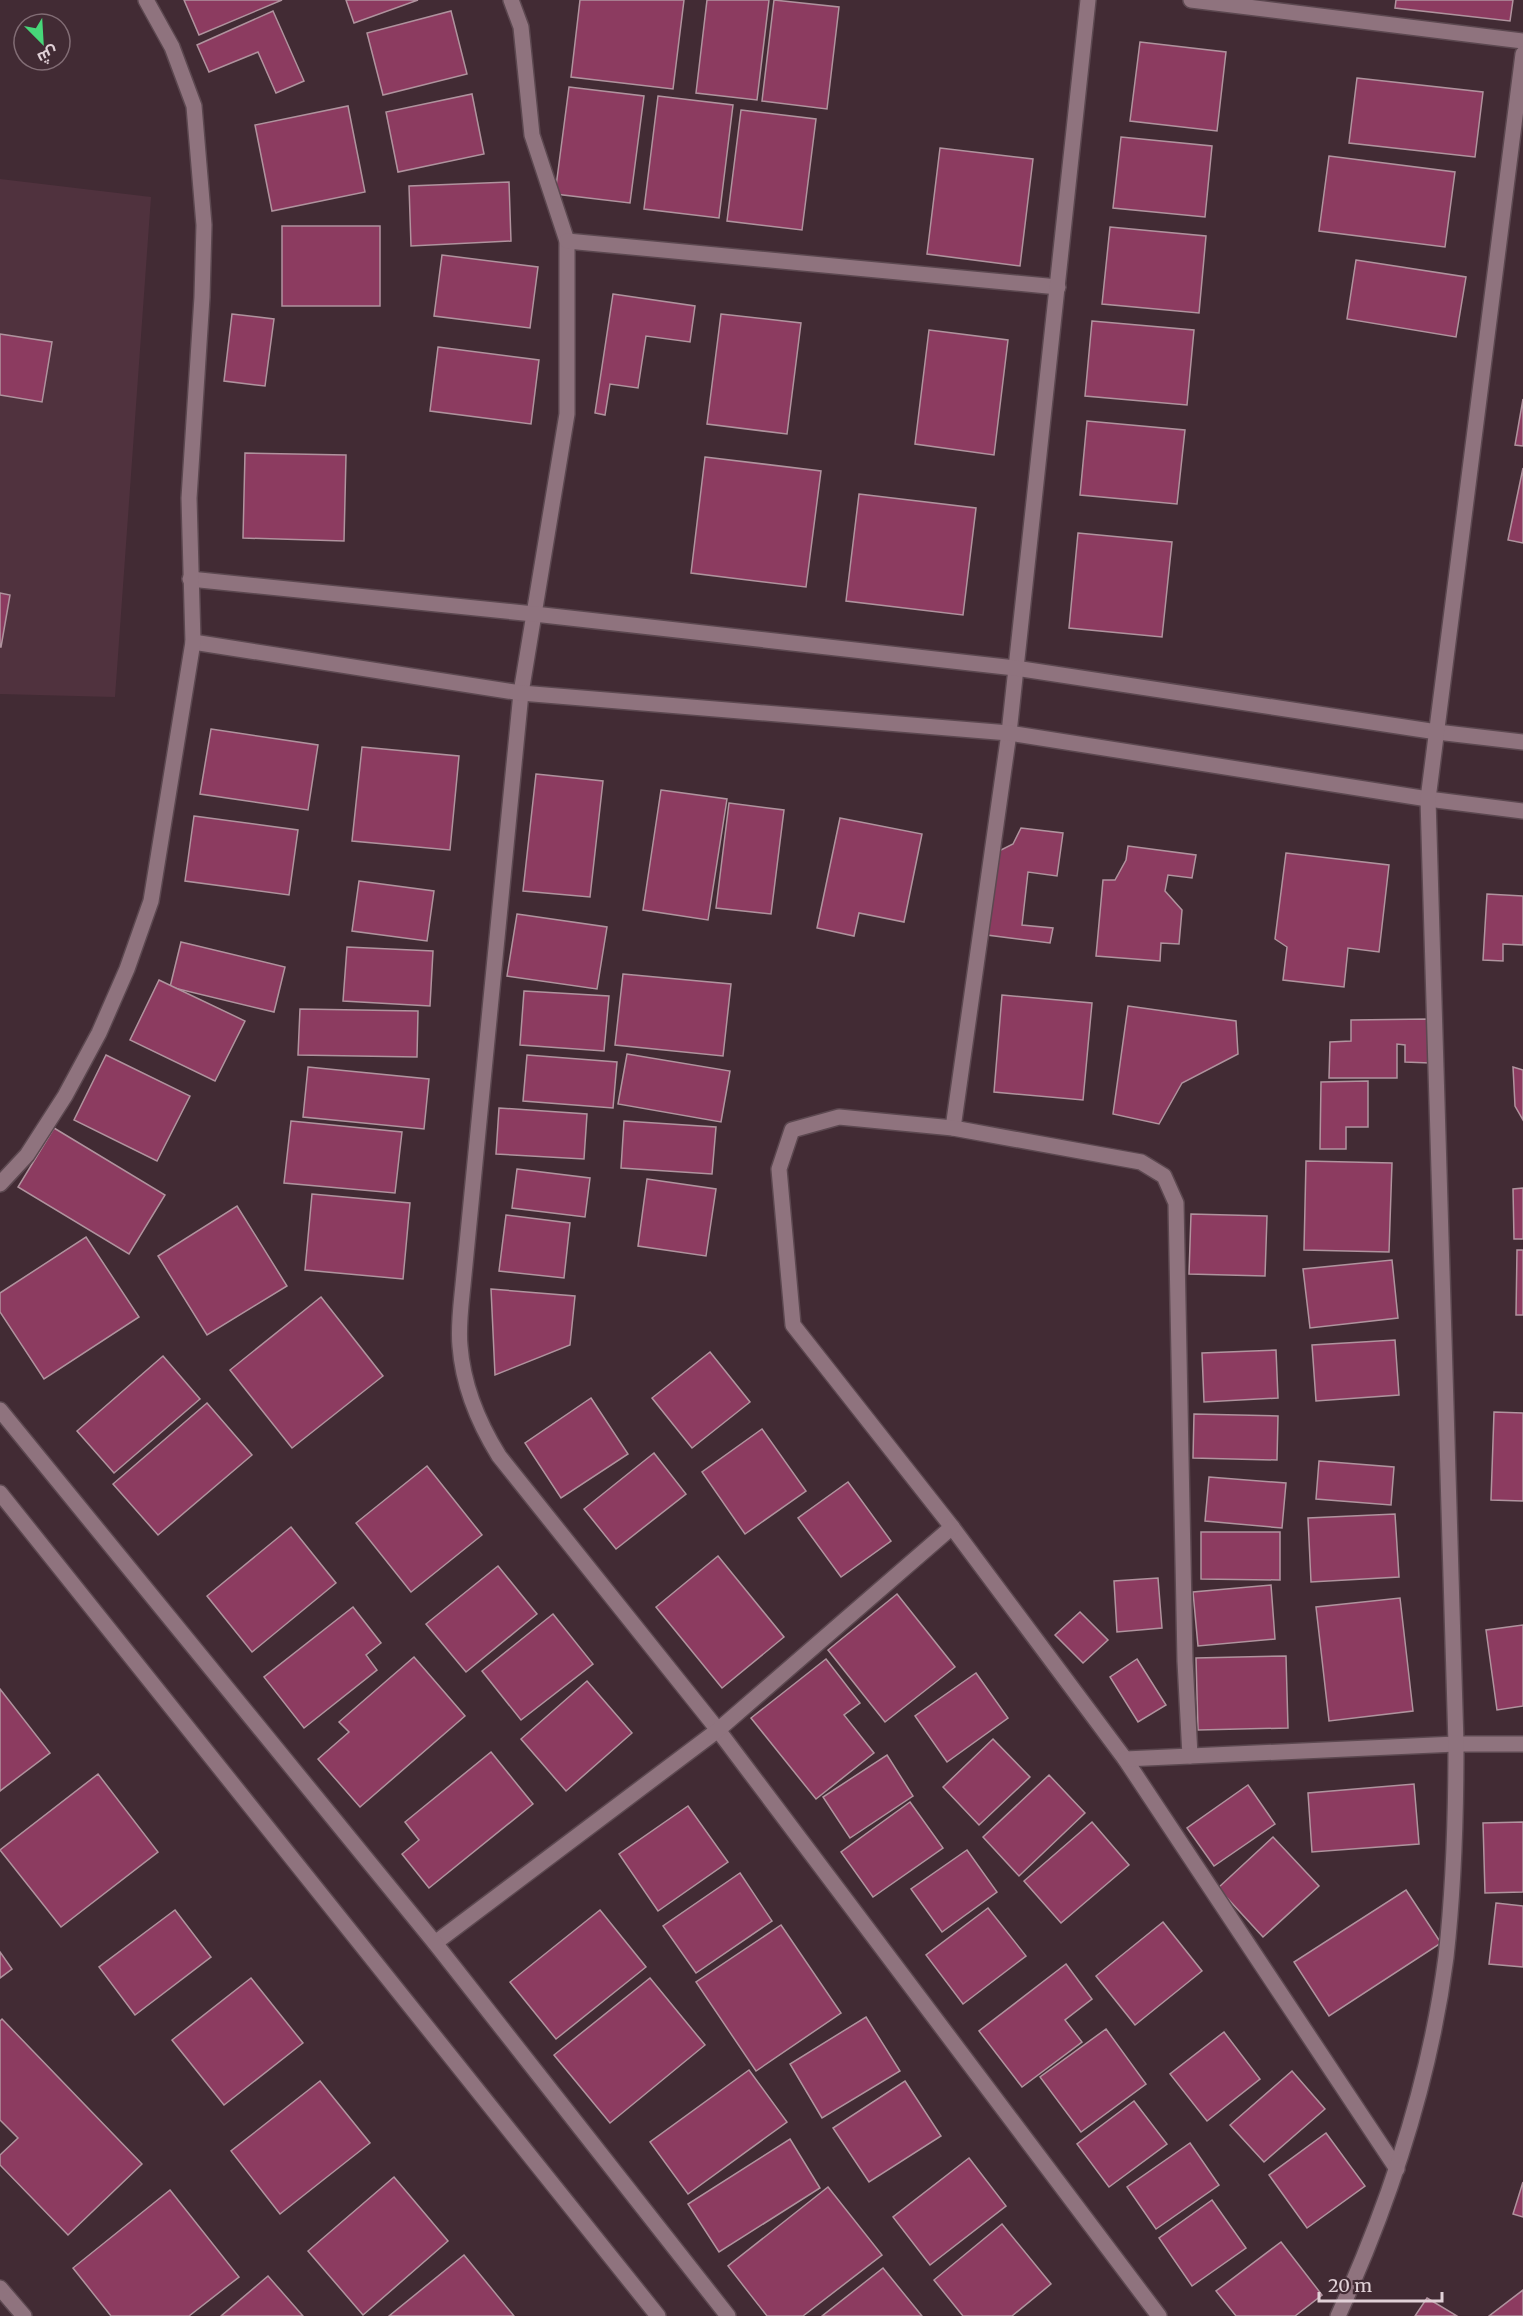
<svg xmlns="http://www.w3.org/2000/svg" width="1523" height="2316" font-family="Merriweather,Cairo,serif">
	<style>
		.built { fill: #50323e }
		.building { fill: #8c3b60; stroke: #b0939e; stroke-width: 1.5 }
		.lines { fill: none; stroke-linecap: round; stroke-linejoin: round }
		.minor-casing { stroke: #5c4850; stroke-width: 18 }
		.tertiary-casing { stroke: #5c4850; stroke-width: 18 }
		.minor { stroke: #8f737e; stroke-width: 15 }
		.tertiary { stroke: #8f737e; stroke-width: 15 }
	</style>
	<rect width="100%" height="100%" fill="#422b34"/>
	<path class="built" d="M0 179 151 197 115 697 0 694Z"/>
	<g class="building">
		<path d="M184 0H282L199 35Z"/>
		<path d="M346 0H418L354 23Z"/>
		<path d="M580 0H684L673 89 571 77Z"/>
		<path d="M707 0H769L757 100 696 93Z"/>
		<path d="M774 0 839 7 827 109 762 101Z"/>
		<path d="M1396 0H1513L1510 21 1395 8Z"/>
		<path d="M273 11 304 81 276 93 258 52 209 72 197 45Z"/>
		<path d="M451 11 467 74 383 95 367 33Z"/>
		<path d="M1140 42 1226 52 1217 131 1130 121Z"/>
		<path d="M1357 78 1483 92 1475 157 1349 143Z"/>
		<path d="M569 87 644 96 630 203 555 194Z"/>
		<path d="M472 94 484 154 398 172 386 112Z"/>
		<path d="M658 96 733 105 719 218 644 209Z"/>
		<path d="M348 106 365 192 272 211 255 125Z"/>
		<path d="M741 110 816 119 802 230 727 221Z"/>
		<path d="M1121 137 1212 146 1205 217 1113 208Z"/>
		<path d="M940 148 1033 159 1020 266 927 254Z"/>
		<path d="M1329 156 1455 172 1445 247 1319 231Z"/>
		<path d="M509 182 511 241 411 246 409 186Z"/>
		<rect x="282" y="226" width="98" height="80"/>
		<path d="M1110 227 1206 236 1199 313 1102 304Z"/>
		<path d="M442 255 538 267 530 328 434 316Z"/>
		<path d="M1356 260 1466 277 1456 337 1347 319Z"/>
		<path d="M613 294 695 306 690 342 646 336 638 388 610 384 605 415 595 413Z"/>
		<path d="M232 314 274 319 265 386 224 381Z"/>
		<path d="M721 314 801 323 787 434 707 424Z"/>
		<path d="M1092 321 1194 330 1187 405 1085 396Z"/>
		<path d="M929 330 1008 340 994 455 915 444Z"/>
		<path d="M0 334 52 342 42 402 0 395Z"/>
		<path d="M438 347 539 360 531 424 430 411Z"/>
		<path d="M1523 399V446L1515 445Z"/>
		<path d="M1087 421 1185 430 1177 504 1080 495Z"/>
		<path d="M245 453 346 455 344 541 243 538Z"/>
		<path d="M705 457 821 471 806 587 691 573Z"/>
		<path d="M1523 468V543L1508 540Z"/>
		<path d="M859 494 976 508 963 615 846 601Z"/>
		<path d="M1078 533 1172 542 1162 637 1069 628Z"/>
		<path d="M0 593 10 595 1 647H0Z"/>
		<path d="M211 729 318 745 308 810 200 794Z"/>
		<path d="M362 747 459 756 450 850 352 841Z"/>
		<path d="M536 774 603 781 590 897 523 891Z"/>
		<path d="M661 790 727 799 708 920 643 910Z"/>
		<path d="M729 803 784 810 771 914 716 908Z"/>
		<path d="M194 816 298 830 289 895 185 881Z"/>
		<path d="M840 818 922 834 904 922 859 913 854 936 817 928Z"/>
		<path d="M1021 828 1063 833 1057 876 1028 872 1022 925 1053 928 1050 943 987 935 997 852 1013 844Z"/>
		<path d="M1128 846 1196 855 1192 878 1168 875 1165 891 1182 910 1179 944 1161 943 1160 961 1096 956 1103 880H1115L1126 860Z"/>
		<path d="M1286 853 1389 865 1379 952 1348 948 1344 987 1283 980 1287 947 1275 939Z"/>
		<path d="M359 881 434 891 427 941 352 931Z"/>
		<path d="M1487 894 1523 896V945L1503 944V961L1483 960Z"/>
		<path d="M517 914 607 927 597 989 507 976Z"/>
		<path d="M181 942 285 967 274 1012 170 987Z"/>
		<path d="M347 947 433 951 430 1006 343 1001Z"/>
		<path d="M623 974 731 984 723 1056 615 1045Z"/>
		<path d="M159 980 245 1021 215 1081 130 1040Z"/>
		<path d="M524 991 609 996 604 1051 520 1045Z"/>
		<path d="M1002 995 1092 1003 1083 1100 994 1092Z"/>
		<path d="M1128 1006 1236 1021 1238 1054 1182 1083 1159 1124 1113 1114Z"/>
		<path d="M300 1009 418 1011 417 1057 298 1055Z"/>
		<path d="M1430 1019V1063L1405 1062V1045L1397 1044V1078H1329L1330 1042 1351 1041V1020Z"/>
		<path d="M627 1054 730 1071 721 1122 618 1104Z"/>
		<path d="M106 1055 190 1096 157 1161 74 1120Z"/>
		<path d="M527 1055 617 1062 613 1108 523 1101Z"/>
		<path d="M308 1067 429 1079 424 1129 303 1117Z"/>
		<path d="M1513 1067 1523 1070V1120L1515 1106Z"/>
		<path d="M1368 1081V1127H1346V1149H1320L1321 1082Z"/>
		<path d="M499 1108 587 1114 584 1159 496 1154Z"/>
		<path d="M291 1121 402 1132 395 1193 284 1183Z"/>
		<path d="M624 1121 716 1127 712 1174 621 1168Z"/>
		<path d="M54 1128 165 1195 129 1254 18 1187Z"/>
		<path d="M1306 1161 1392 1163 1389 1252 1304 1250Z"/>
		<path d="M517 1169 590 1178 585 1217 512 1208Z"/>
		<path d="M647 1179 716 1189 706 1256 638 1246Z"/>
		<path d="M1523 1188V1239H1514L1513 1189Z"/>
		<path d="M312 1194 410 1203 403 1279 305 1270Z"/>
		<path d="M237 1206 287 1286 207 1335 158 1256Z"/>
		<path d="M1191 1214 1267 1216 1265 1276 1189 1274Z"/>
		<path d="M506 1215 570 1223 564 1278 499 1271Z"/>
		<path d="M86 1237 139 1317 44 1379 0 1312V1293Z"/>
		<path d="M1517 1250H1523V1315H1516Z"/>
		<path d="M1392 1260 1398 1318 1310 1328 1303 1269Z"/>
		<path d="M491 1289 575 1296 570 1345 495 1375Z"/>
		<path d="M321 1297 383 1376 292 1448 230 1370Z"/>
		<path d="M1395 1340 1399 1395 1316 1401 1312 1345Z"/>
		<path d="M1276 1350 1278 1398 1204 1402 1202 1353Z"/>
		<path d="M710 1352 750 1402 692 1448 652 1398Z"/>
		<path d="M163 1356 200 1399 114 1473 77 1431Z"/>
		<path d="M591 1398 628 1454 561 1498 525 1443Z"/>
		<path d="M207 1403 252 1455 158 1535 113 1484Z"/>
		<path d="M1494 1412 1523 1413V1501L1491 1500Z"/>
		<path d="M1194 1414 1278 1416 1277 1460 1193 1458Z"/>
		<path d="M762 1429 806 1491 745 1534 702 1472Z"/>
		<path d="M654 1453 686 1494 616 1549 584 1509Z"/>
		<path d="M1319 1461 1394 1467 1391 1505 1316 1499Z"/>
		<path d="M427 1466 482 1535 411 1592 356 1523Z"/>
		<path d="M1209 1477 1286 1483 1282 1528 1205 1521Z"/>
		<path d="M848 1482 891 1541 841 1577 798 1518Z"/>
		<path d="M1395 1514 1399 1577 1311 1582 1308 1518Z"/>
		<path d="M291 1527 336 1583 252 1652 207 1596Z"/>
		<path d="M1201 1532H1280V1580L1201 1579Z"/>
		<path d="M718 1556 784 1637 722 1688 656 1607Z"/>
		<path d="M498 1566 537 1614 466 1672 426 1624Z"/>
		<path d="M1158 1578 1162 1628 1117 1632 1114 1581Z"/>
		<path d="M1271 1585 1275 1639 1198 1646 1193 1592Z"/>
		<path d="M897 1594 955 1667 885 1722 828 1650Z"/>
		<path d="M1400 1598 1413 1711 1329 1721 1316 1607Z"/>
		<path d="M353 1607 381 1643 366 1655 377 1670 304 1728 264 1677Z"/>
		<path d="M1080 1612 1108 1640 1083 1663 1055 1635Z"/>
		<path d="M553 1614 593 1664 521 1720 482 1671Z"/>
		<path d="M1523 1625V1706L1497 1710 1486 1630Z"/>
		<path d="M1286 1656 1288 1728 1198 1730 1196 1658Z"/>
		<path d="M414 1657 465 1716 360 1807 318 1759 349 1732 339 1722Z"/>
		<path d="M826 1659 860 1703 844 1715 874 1753 816 1799 751 1718Z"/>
		<path d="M1137 1659 1166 1705 1138 1722 1110 1677Z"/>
		<path d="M976 1673 1008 1718 947 1762 915 1716Z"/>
		<path d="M587 1681 632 1733 566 1791 521 1739Z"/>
		<path d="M0 1689 50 1753 0 1791Z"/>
		<path d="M993 1739 1030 1777 979 1825 943 1787Z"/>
		<path d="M491 1752 533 1804 429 1888 402 1854 419 1840 405 1822Z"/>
		<path d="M887 1755 913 1796 850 1838 823 1797Z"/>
		<path d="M98 1774 158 1852 61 1927 0 1850Z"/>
		<path d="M1049 1775 1085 1813 1019 1876 983 1837Z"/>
		<path d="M1414 1784 1419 1844 1312 1852 1308 1793Z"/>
		<path d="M1248 1785 1275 1824 1214 1866 1187 1828Z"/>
		<path d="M910 1802 943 1848 873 1897 841 1852Z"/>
		<path d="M688 1806 728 1862 658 1911 619 1854Z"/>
		<path d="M1092 1822 1129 1865 1061 1923 1024 1881Z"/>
		<path d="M1523 1822V1892L1485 1893 1483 1823Z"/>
		<path d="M1273 1837 1319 1886 1263 1937 1218 1888Z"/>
		<path d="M967 1850 997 1892 942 1932 911 1889Z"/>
		<path d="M740 1873 772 1921 696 1973 663 1926Z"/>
		<path d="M1406 1890 1441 1943 1329 2016 1294 1962Z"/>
		<path d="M1496 1903 1523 1906V1967L1489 1964Z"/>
		<path d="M988 1908 1026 1956 963 2004 926 1955Z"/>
		<path d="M175 1910 211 1957 135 2015 99 1967Z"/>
		<path d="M600 1910 646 1967 556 2039 510 1982Z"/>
		<path d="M1163 1922 1202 1971 1135 2025 1096 1976Z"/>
		<path d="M781 1925 841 2013 756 2071 696 1982Z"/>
		<path d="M0 1952 12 1969 0 1978Z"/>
		<path d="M1066 1964 1092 1999 1065 2020 1082 2042 1022 2087 979 2031Z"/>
		<path d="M251 1978 303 2043 224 2105 172 2040Z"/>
		<path d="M650 1978 705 2045 610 2123 554 2055Z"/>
		<path d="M866 2017 900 2071 822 2118 790 2064Z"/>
		<path d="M2 2019 142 2164 68 2235 0 2165V2155L18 2138 0 2120V2021Z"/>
		<path d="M1106 2029 1146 2084 1081 2132 1040 2077Z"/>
		<path d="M1224 2032 1260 2079 1207 2121 1170 2074Z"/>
		<path d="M749 2070 787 2122 688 2194 650 2142Z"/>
		<path d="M1292 2071 1325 2109 1264 2162 1230 2125Z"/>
		<path d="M320 2081 370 2143 280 2214 231 2151Z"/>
		<path d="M905 2081 941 2136 869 2182 833 2128Z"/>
		<path d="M1134 2101 1167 2144 1109 2187 1077 2144Z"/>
		<path d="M1326 2133 1365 2186 1307 2228 1269 2175Z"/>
		<path d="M790 2139 820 2188 719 2252 688 2204Z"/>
		<path d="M1190 2143 1219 2185 1156 2229 1127 2187Z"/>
		<path d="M969 2158 1006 2206 930 2265 893 2217Z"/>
		<path d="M394 2177 448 2241 363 2315 308 2251Z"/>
		<path d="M1523 2182V2217L1513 2214Z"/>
		<path d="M828 2187 882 2255 803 2316H767L728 2266Z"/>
		<path d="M170 2190 239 2277 189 2316H111L73 2268Z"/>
		<path d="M1212 2200 1246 2248 1192 2286 1159 2238Z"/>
		<path d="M1002 2224 1051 2284 1012 2316H963L934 2280Z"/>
		<path d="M1281 2242 1322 2295 1295 2316H1236L1216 2291Z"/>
		<path d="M464 2255 514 2316H389Z"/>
		<path d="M883 2268 922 2316H822Z"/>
		<path d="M268 2276 303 2316H221Z"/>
		<path d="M1523 2290V2316H1489Z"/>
		<path d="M1427 2298 1457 2316H1415Z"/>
	</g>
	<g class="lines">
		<defs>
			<g id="minor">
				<path d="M511 0 521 27 532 135 567 241V414L521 693 463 1285C461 1305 458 1327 460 1346 463 1386 478 1422 499 1456L718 1730 1159 2316"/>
				<path d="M1191 0 1523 41"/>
				<path d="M567 241 1058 287"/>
				<path d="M953 1128 1009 733 1088 0"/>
				<path d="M1190 1756 1185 1661 1176 1203 1164 1176 1141 1162 953 1128 839 1117 792 1130 779 1169 793 1325 952 1527 1125 1759 1397 2169"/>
				<path d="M1125 1759 1456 1744H1523"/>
				<path d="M435 1943 718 1730 952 1527"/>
				<path d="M0 2288 24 2316"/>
			</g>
			<g id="tertiary">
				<path d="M190 579 534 614 1015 668 1437 732 1523 742"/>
				<path d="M193 642 521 693 1009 733 1428 799 1523 811"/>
				<path d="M0 1184 27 1155 65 1096 99 1033 127 969 151 901 193 642 189 498 202 297 204 225 194 106 172 47 146 0"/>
				<path d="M0 1410 435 1943 728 2316"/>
				<path d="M0 1493 658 2316"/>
				<path d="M1338 2316C1390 2202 1430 2081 1446 1957 1454 1886 1456 1815 1456 1744L1428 799 1523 54"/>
			</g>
		</defs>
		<use href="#minor" class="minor-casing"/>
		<use href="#tertiary" class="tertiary-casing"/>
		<use href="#minor" class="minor"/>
		<use href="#tertiary" class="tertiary"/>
	</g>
	<g transform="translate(42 42) rotate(156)"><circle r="28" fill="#422b34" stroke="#826d75" stroke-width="1.5"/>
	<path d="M0-4.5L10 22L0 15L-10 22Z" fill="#47d779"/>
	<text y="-9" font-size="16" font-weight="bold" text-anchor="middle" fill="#e1d1d7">ش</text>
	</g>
	<path d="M1319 2292v9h123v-9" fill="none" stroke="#e1d1d7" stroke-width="3"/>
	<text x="1328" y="2292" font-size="18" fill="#e1d1d7" stroke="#422b34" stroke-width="4.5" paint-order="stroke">20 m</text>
</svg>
